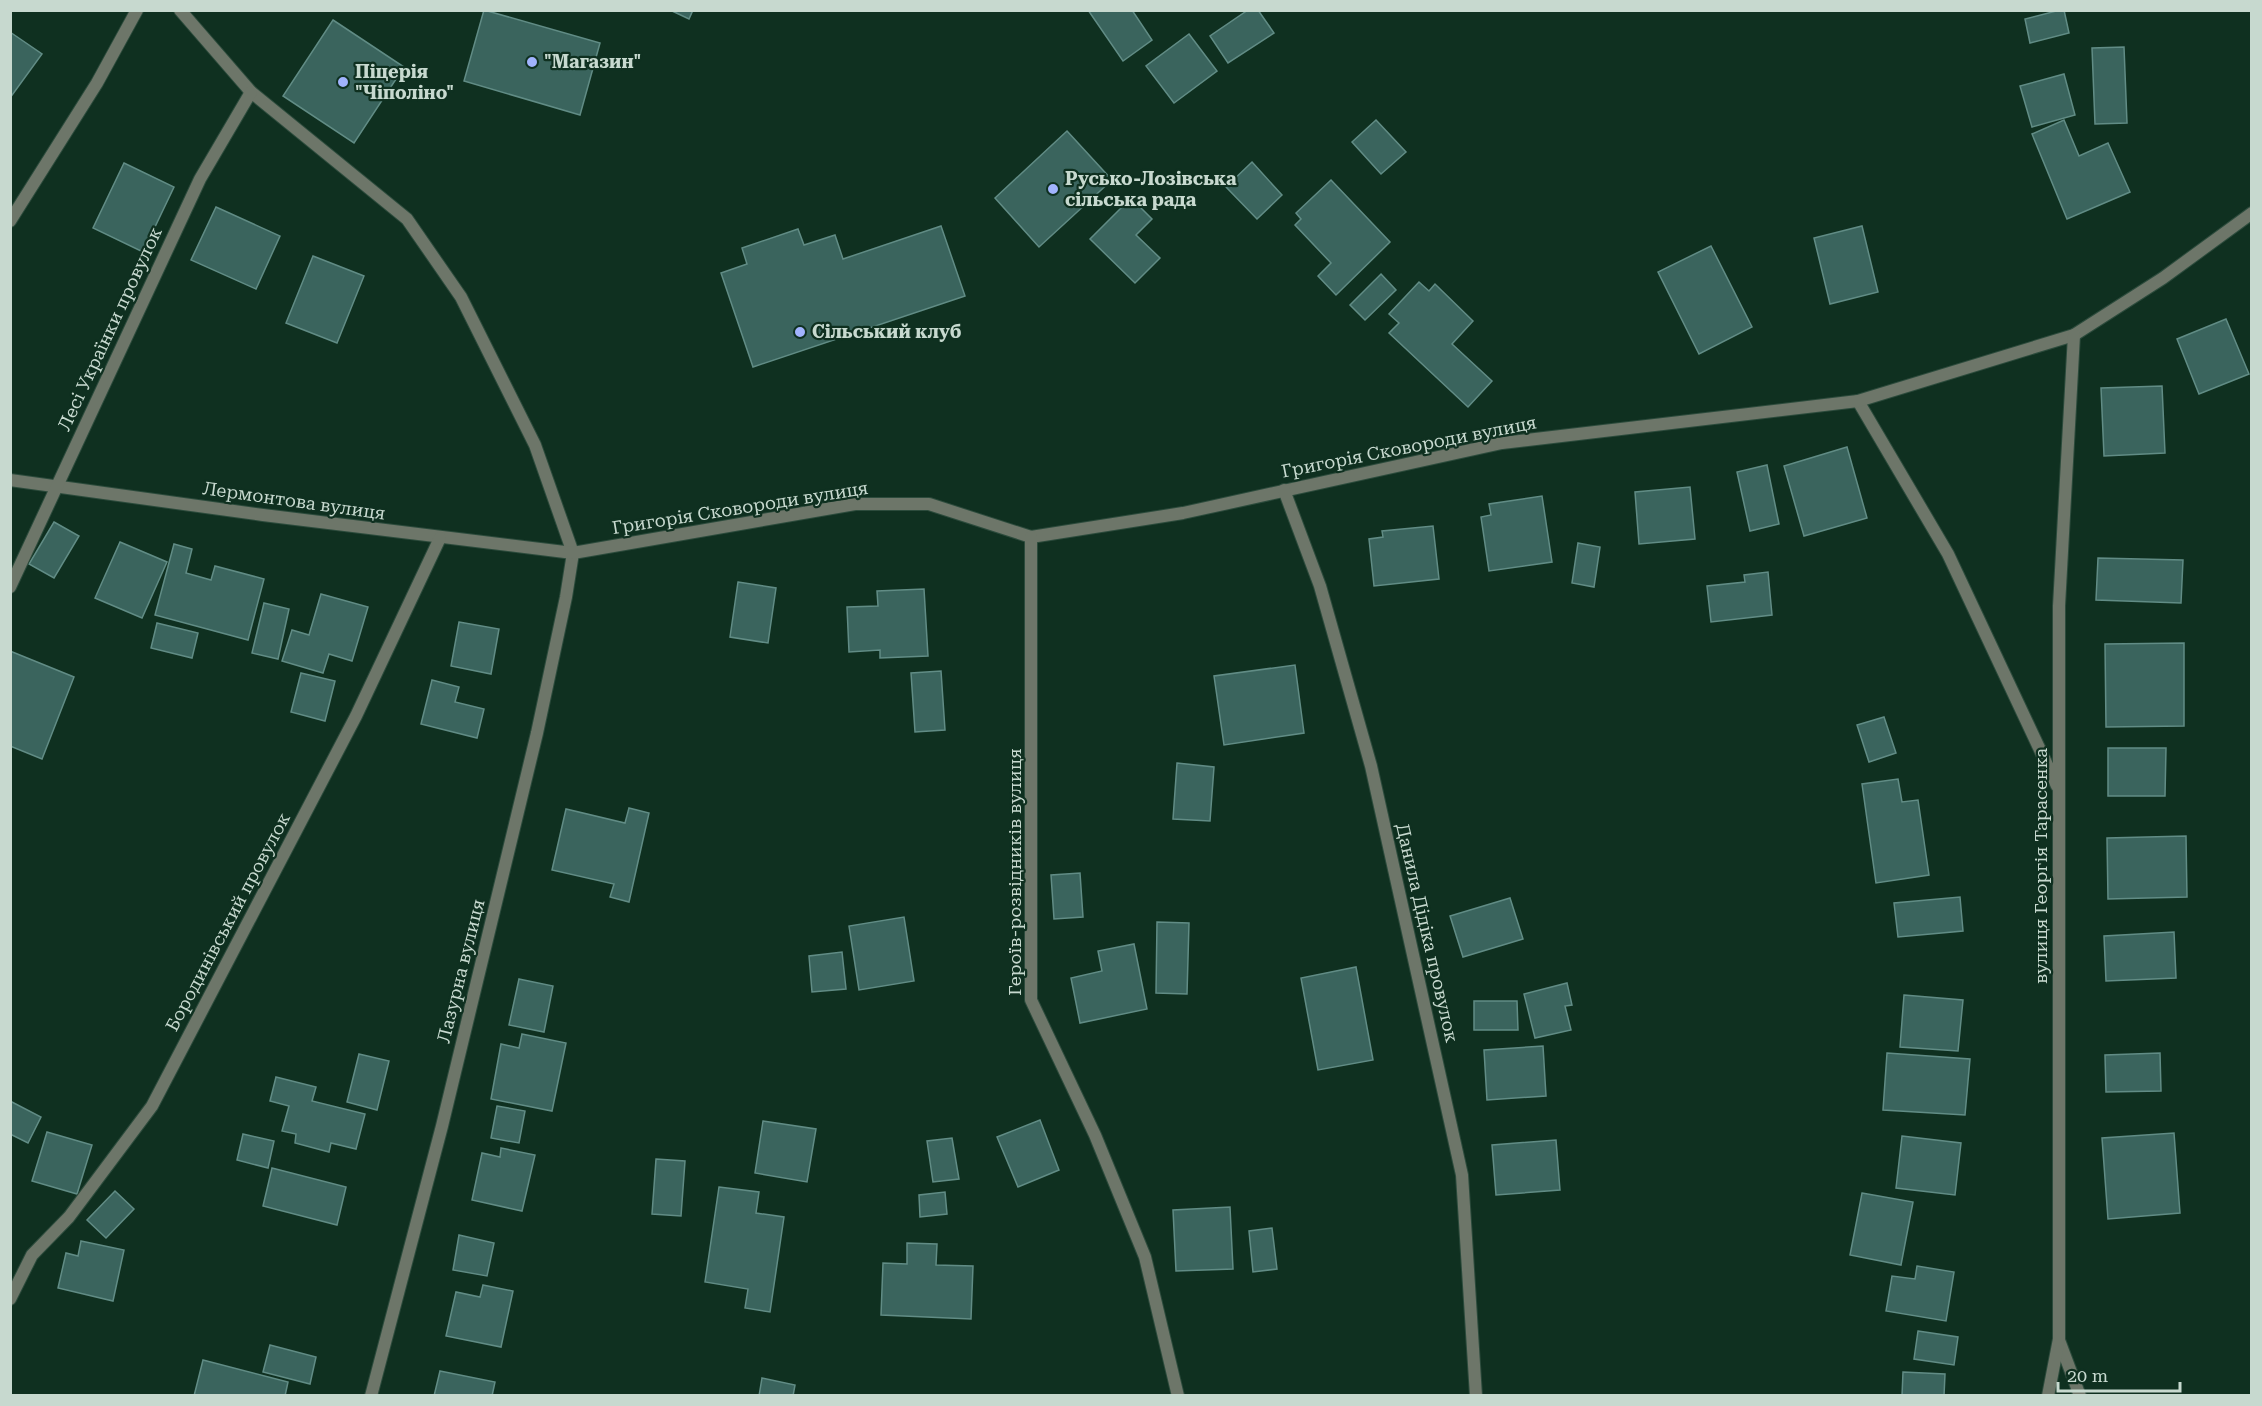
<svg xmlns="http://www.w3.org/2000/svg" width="2262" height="1406" font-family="'Roboto Serif',serif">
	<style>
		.building { fill: #3a645d; stroke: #618c85; stroke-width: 1.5 }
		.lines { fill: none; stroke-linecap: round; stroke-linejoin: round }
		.street-casing { stroke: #2c4b3c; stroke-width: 14 }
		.street { stroke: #6d7669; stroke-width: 12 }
		.poi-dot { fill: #a1b3fd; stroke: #0f3020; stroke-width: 2 }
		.labels { text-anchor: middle; stroke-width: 4.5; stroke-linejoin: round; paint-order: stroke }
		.poi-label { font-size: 18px; font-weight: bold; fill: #c7d9cf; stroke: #0f3020; text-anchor: start }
		.street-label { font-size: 18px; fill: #c7d9cf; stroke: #0f3020 }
	</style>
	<rect width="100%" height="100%" fill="#0f3020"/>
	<g class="building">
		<path d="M484 10 600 43 580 115 464 81Z"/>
		<path d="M670 10H693L689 19Z"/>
		<path d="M1088 10H1132L1152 40 1123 61Z"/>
		<path d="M1248 10H1258L1274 33 1228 63 1210 36Z"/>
		<path d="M2060 10H2064L2069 33 2030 43 2025 19Z"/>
		<path d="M333 20 404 67 354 143 283 96Z"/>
		<path d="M10 32 42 54 10 98Z"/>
		<path d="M1189 34 1217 71 1174 103 1146 66Z"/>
		<path d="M2124 47 2127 123 2095 124 2092 48Z"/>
		<path d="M2064 74 2075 115 2032 127 2020 86Z"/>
		<path d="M1376 120 1406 152 1381 174 1352 142Z"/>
		<path d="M2064 120 2079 156 2108 143 2130 192 2067 219 2032 134Z"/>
		<path d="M1067 131 1112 180 1039 247 995 198Z"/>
		<path d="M1252 162 1282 195 1257 219 1226 187Z"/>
		<path d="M124 163 174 187 143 252 93 228Z"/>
		<path d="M1331 180 1390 242 1336 295 1318 276 1331 263 1295 225 1301 219 1296 213Z"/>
		<path d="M1131 198 1152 219 1136 235 1160 258 1135 283 1090 239Z"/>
		<path d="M216 207 280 236 256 289 191 260Z"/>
		<path d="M941 226 965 296 753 367 721 273 747 264 742 248 798 229 804 245 835 235 843 259Z"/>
		<path d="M1862 226 1878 292 1830 304 1814 238Z"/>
		<path d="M1711 246 1752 327 1699 354 1658 272Z"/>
		<path d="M313 256 364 276 337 343 286 323Z"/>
		<path d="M1381 274 1396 290 1365 320 1350 305Z"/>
		<path d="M1419 282 1429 291 1435 284 1473 321 1452 344 1492 381 1468 407 1389 333 1399 323 1389 314Z"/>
		<path d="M2226 319 2249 374 2199 394 2177 339Z"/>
		<path d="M2162 386 2165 453 2104 456 2101 388Z"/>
		<path d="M1847 447 1867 518 1804 536 1784 466Z"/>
		<path d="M1767 465 1779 524 1750 531 1737 472Z"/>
		<path d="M1690 487 1695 539 1639 544 1635 492Z"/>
		<path d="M1542 496 1552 562 1489 571 1481 517 1491 515 1489 504Z"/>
		<path d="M54 522 79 536 54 578 29 564Z"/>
		<path d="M1433 526 1439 579 1374 586 1369 539 1383 537 1382 531Z"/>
		<path d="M120 542 167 562 142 618 95 598Z"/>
		<path d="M1578 543 1600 547 1594 587 1572 583Z"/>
		<path d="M174 544 192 549 186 573 211 580 215 566 264 579 248 640 155 615Z"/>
		<path d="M2098 558 2183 560 2181 603 2096 600Z"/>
		<path d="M1768 572 1772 615 1711 622 1707 586 1745 582 1744 575Z"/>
		<path d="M738 582 776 588 768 643 730 637Z"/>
		<path d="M924 589 928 656 880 658V650L849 652 847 607 878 606 877 591Z"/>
		<path d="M321 594 368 607 352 661 329 654 323 673 282 661 292 630 309 635Z"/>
		<path d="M264 603 289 609 278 659 252 653Z"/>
		<path d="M459 622 499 629 491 674 451 666Z"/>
		<path d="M157 623 198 633 192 658 151 648Z"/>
		<path d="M2184 643V726L2106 727 2105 644Z"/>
		<path d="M10 651 74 677 42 759 10 746Z"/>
		<path d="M1295 665 1304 733 1224 745 1214 676Z"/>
		<path d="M941 671 945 730 915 732 911 673Z"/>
		<path d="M301 673 335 681 325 721 291 712Z"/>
		<path d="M432 680 459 687 455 702 484 709 477 738 421 724Z"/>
		<path d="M1884 717 1896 753 1869 762 1857 725Z"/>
		<path d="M2108 748H2166L2165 796H2108Z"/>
		<path d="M1177 763 1214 767 1210 821 1173 819Z"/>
		<path d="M1898 779 1902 802 1918 800 1929 875 1876 883 1862 784Z"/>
		<path d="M629 808 649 813 629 902 610 897 614 884 552 870 566 809 625 823Z"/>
		<path d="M2186 836 2187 897 2108 899 2107 838Z"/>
		<path d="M1080 873 1083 917 1054 919 1051 875Z"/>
		<path d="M1960 897 1963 931 1898 937 1894 903Z"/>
		<path d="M1510 898 1523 939 1463 957 1450 916Z"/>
		<path d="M904 917 914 981 859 990 849 926Z"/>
		<path d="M1157 922 1189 923 1187 994 1156 993Z"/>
		<path d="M2174 932 2176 978 2106 981 2104 936Z"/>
		<path d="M1134 944 1147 1009 1080 1023 1071 978 1102 971 1098 951Z"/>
		<path d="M842 952 846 989 812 992 809 956Z"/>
		<path d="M1356 967 1373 1060 1318 1070 1301 978Z"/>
		<path d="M519 979 553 986 544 1032 509 1025Z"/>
		<path d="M1567 983 1572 1005 1565 1006 1571 1030 1535 1038 1524 994Z"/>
		<path d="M1904 995 1963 1000 1958 1051 1900 1047Z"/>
		<path d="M1474 1001H1517L1518 1030H1474Z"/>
		<path d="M522 1034 566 1043 552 1111 491 1099 501 1044 519 1048Z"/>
		<path d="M1543 1046 1546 1096 1487 1100 1484 1050Z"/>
		<path d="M1887 1053 1970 1059 1965 1115 1883 1110Z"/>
		<path d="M2160 1053 2161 1091 2106 1092 2105 1055Z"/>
		<path d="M359 1054 389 1061 377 1110 347 1102Z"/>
		<path d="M276 1077 316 1087 312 1101 365 1114 356 1149 331 1143 329 1152 295 1143 296 1134 282 1131 289 1106 270 1101Z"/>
		<path d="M10 1101 41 1117 28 1143 10 1134Z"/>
		<path d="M497 1106 525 1111 519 1143 491 1138Z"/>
		<path d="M1040 1120 1059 1170 1018 1187 997 1137Z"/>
		<path d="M763 1121 816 1129 807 1182 755 1173Z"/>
		<path d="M47 1132 92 1145 77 1194 32 1181Z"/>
		<path d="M2174 1133 2180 1213 2108 1219 2102 1138Z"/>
		<path d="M243 1134 274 1141 268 1168 237 1160Z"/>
		<path d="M1902 1136 1961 1143 1955 1195 1896 1188Z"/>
		<path d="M952 1138 959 1179 933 1182 927 1141Z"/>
		<path d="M1556 1140 1560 1190 1496 1195 1492 1145Z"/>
		<path d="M501 1148 535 1155 522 1211 472 1200 482 1153 500 1157Z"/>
		<path d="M656 1159 685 1161 681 1216 652 1214Z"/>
		<path d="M272 1168 346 1187 337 1225 263 1206Z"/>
		<path d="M719 1187 759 1192 756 1213 784 1217 770 1312 745 1308 748 1289 705 1282Z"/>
		<path d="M115 1191 134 1209 106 1238 87 1220Z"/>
		<path d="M945 1192 947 1214 920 1217 919 1195Z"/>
		<path d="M1862 1193 1913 1202 1901 1265 1850 1255Z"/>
		<path d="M1230 1207 1233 1269 1176 1271 1173 1210Z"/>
		<path d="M1272 1228 1277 1269 1253 1272 1249 1231Z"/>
		<path d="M459 1235 494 1243 487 1276 453 1270Z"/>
		<path d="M81 1241 124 1250 113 1301 58 1288 66 1253 78 1256Z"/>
		<path d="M907 1243 937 1244 936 1265 973 1266 971 1319 881 1315 883 1263 907 1264Z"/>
		<path d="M1917 1266 1954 1272 1946 1321 1886 1311 1892 1276 1915 1279Z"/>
		<path d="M483 1285 513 1291 501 1347 446 1336 456 1292 480 1297Z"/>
		<path d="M1918 1331 1958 1337 1954 1365 1914 1359Z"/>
		<path d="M270 1345 316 1357 310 1384 263 1372Z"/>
		<path d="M203 1360 288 1382 285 1396H194Z"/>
		<path d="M440 1371 495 1382 492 1396H434Z"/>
		<path d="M1903 1372 1945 1374 1944 1396H1902Z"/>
		<path d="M762 1378 795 1385 793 1396H759Z"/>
	</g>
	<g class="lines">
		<defs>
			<g id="street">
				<path d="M180 10 251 92 407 219 461 297 535 445 573 553 566 597 537 733 442 1126 371 1396"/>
				<path d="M10 221 97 83 137 10"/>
				<path d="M1858 401 1948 554 2057 786"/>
				<path d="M10 480 263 515 573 553 855 504H929L1031 537 1183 513 1502 443 1858 401 2074 335 2163 278 2252 213"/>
				<path d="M1284 490 1320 586 1371 766 1462 1175 1476 1396"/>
				<path d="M1031 537V1000L1095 1135 1145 1257 1178 1396"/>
				<path d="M10 587 200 179 251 92"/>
				<path d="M10 1299 32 1255 69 1217 152 1106 356 716 440 538"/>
				<path d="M2059 1340 2080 1396"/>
				<path d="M2048 1396 2059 1339V606L2074 335"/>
			</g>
		</defs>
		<use href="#street" class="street-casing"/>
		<use href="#street" class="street"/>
	</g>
	<g class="poi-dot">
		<circle cx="532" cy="62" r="6"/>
		<circle cx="343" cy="82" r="6"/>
		<circle cx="1053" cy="189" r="6"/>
		<circle cx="800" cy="332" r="6"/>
	</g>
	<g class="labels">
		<g class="poi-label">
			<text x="544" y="68">"Магазин"</text>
			<text x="355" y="78">Піцерія<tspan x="355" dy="21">"Чіполіно"</tspan></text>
			<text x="1065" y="185">Русько-Лозівська<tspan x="1065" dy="21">сільська рада</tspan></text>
			<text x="812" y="338">Сільський клуб</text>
		</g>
		<g class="street-label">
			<text transform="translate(110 329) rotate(-65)" y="6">Лесі Українки провулок</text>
			<text transform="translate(1409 447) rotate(-11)" y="6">Григорія Сковороди вулиця</text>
			<text transform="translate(294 501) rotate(8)" y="6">Лермонтова вулиця</text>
			<text transform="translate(740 508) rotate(-9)" y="6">Григорія Сковороди вулиця</text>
			<text transform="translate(2041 866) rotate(-90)" y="6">вулиця Георгія Тарасенка</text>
			<text transform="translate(1015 872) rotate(-90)" y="6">Героїв-розвідників вулиця</text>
			<text transform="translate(228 922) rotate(-62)" y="6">Бородинівський провулок</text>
			<text transform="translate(1427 933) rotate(77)" y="6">Данила Дідіка провулок</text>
			<text transform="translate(461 971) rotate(-76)" y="6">Лазурна вулиця</text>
		</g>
	</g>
	<rect width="2262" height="1406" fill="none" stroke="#c7d9cf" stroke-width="24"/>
	<path d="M2058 1382v9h122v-9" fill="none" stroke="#c7d9cf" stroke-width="3"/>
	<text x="2067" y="1382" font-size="18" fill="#c7d9cf" stroke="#0f3020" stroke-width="4.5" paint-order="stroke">20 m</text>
</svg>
